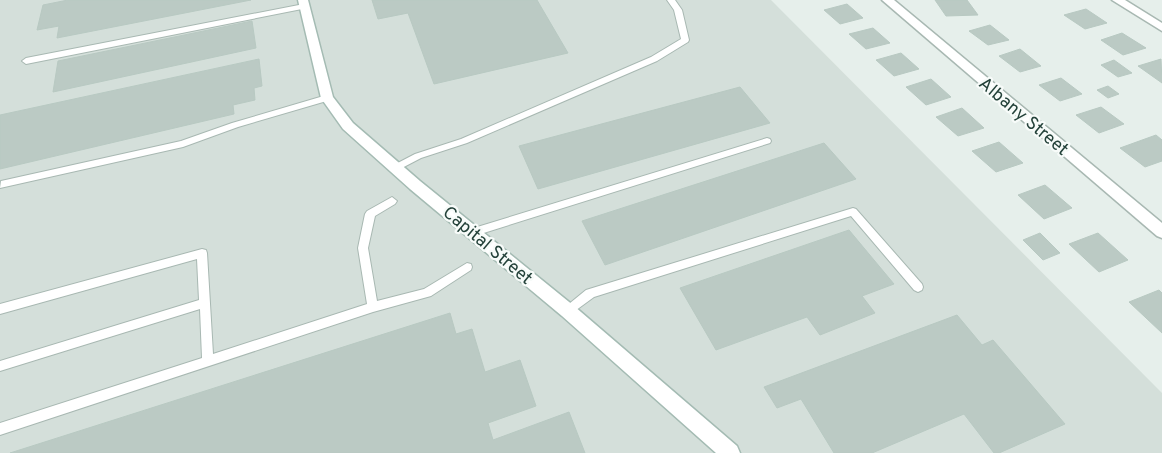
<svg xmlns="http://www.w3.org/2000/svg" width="1162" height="453" font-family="Overpass,sans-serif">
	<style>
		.built { fill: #d4dfda }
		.building { fill: #bbcac4; stroke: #b8c9c2 }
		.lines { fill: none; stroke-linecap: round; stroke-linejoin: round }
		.lane-casing { stroke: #a8b8b2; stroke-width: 2 }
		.street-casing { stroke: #a8b8b2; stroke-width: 3 }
		.secondary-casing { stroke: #a4bbb3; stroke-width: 3 }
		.lane { fill: #fff; fill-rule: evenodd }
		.street { fill: #fff; fill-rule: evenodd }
		.secondary { fill: #fff; fill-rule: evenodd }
		.labels { text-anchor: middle; stroke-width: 4.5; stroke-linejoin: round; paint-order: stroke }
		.street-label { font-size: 18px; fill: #24423a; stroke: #f7fbf9 }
	</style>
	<rect width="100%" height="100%" fill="#e6efeb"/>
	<path class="built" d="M0 0H771L1162 393V453H0Z"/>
	<g class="building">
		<path d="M68 0H251L57 38 59 26 37 30 43 5Z"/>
		<path d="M372 0H537L568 53 434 84 408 13 378 19Z"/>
		<path d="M935 0H967L978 15 946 16Z"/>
		<path d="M847 4 863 18 840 24 824 10Z"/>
		<path d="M1086 9 1107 23 1085 29 1064 15Z"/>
		<path d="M252 21 256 48 53 92 58 61Z"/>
		<path d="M990 25 1009 40 988 45 969 31Z"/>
		<path d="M873 28 890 43 866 49 849 34Z"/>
		<path d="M1122 33 1146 48 1123 55 1101 40Z"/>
		<path d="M1020 49 1041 66 1020 72 999 56Z"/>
		<path d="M901 53 919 69 894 76 876 60Z"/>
		<path d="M259 59 262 86 254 88 255 100 233 105 234 114 0 169V115Z"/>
		<path d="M1161 59 1162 83 1138 66Z"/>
		<path d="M1114 60 1132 73 1118 77 1101 65Z"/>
		<path d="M1061 78 1082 94 1060 101 1039 85Z"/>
		<path d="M931 79 951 97 926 105 906 87Z"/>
		<path d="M1108 86 1119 94 1108 98 1097 90Z"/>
		<path d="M740 87 770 123 538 189 519 146Z"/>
		<path d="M1101 107 1124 124 1099 133 1076 115Z"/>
		<path d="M962 108 984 128 958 136 936 117Z"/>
		<path d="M1156 135 1162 140V161L1145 167 1120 148Z"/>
		<path d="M999 142 1023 163 996 172 972 151Z"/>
		<path d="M824 143 856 179 605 265 582 221Z"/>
		<path d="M1045 185 1072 208 1044 219 1018 195Z"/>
		<path d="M849 230 894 284 862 296 875 313 820 335 807 317 716 350 680 288Z"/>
		<path d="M1040 233 1060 253 1043 260 1023 240Z"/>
		<path d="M1098 233 1128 260 1099 272 1069 244Z"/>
		<path d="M1159 290 1162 293V333L1129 302Z"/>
		<path d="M450 313 456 334 472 329 485 372 520 360 536 406 488 423 493 440 569 412 585 453H10Z"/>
		<path d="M957 315 982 345 993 340 1065 424 999 453H994L964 414 872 453H834L801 399 777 408 764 387Z"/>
	</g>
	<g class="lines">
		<defs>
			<g id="lane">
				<path d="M667 0H675L682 10 689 40 688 42 657 61 467 143 421 158 398 170H392L390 168 392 166 415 154 461 139 651 57 681 39 674 10Z"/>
				<path d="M304 4 308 6 307 8 26 64 22 61 26 58Z"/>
				<path d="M327 95 330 96V100L238 127 183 147 0 188 1 181 181 141 232 123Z"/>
				<path d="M767 138 770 139 771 141 770 143 474 236 470 235 469 232 470 229 474 228Z"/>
				<path d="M392 197 397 201 395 204 375 216 368 248 377 301 424 289 467 263 471 264 472 267 471 270 431 296 373 312 0 435V423L202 358 200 309 0 371V361L199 300 197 259 0 314V304L202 249 206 250 207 253 213 354 367 304 358 248 365 214 367 211Z"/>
				<path d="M853 208 856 209 922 284 923 287 922 290 918 292 914 290 851 216 594 297 568 316 564 314 562 311 564 308 586 290Z"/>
			</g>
			<g id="street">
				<path d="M882 0H894L1162 223V238L1157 236Z"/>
				<path d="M1112 0H1125L1162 23V31Z"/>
			</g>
			<path id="secondary" d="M298 0H308L333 97 353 123 420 181 574 306 737 446 740 453H716L562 316 410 189 343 129 321 98Z"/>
		</defs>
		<use href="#lane" class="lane-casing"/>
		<use href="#street" class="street-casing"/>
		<use href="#secondary" class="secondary-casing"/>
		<use href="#lane" class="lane"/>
		<use href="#street" class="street"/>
		<use href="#secondary" class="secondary"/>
	</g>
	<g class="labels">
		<g class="street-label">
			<text transform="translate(1024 116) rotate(40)" y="6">Albany Street</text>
			<text transform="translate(488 245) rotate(40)" y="6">Capital Street</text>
		</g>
	</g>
</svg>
